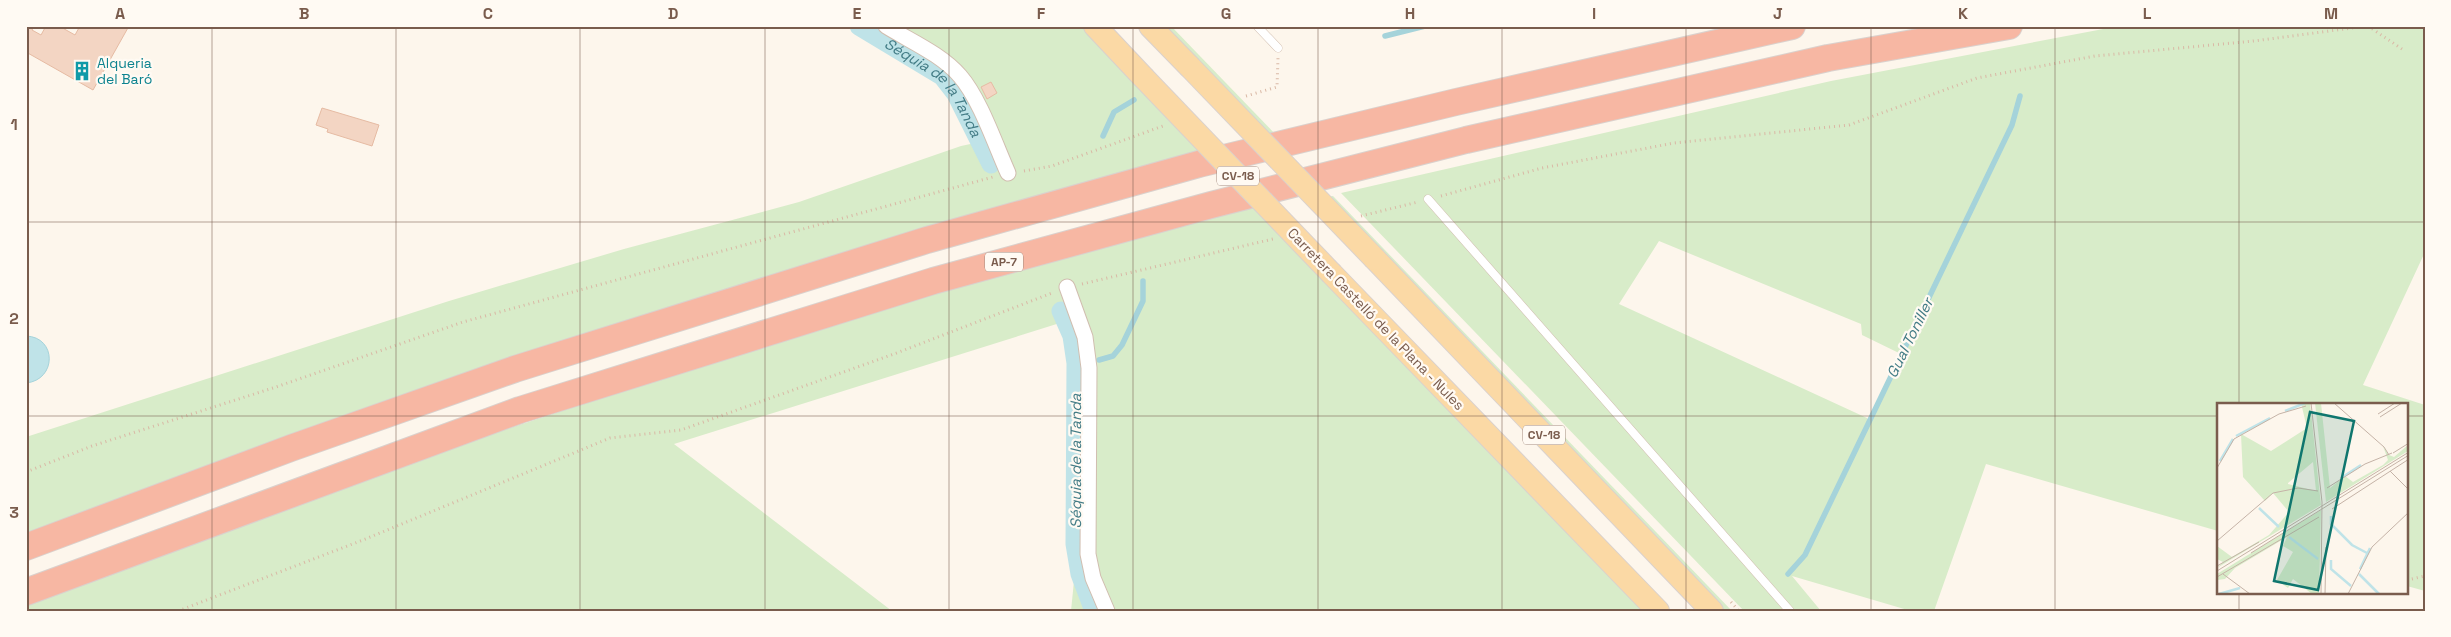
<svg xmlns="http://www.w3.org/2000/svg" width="2451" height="637" font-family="'Space Grotesk',sans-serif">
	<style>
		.green { fill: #d8ecc9; fill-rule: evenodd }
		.water { fill: #bfe3e8; stroke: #a5d3da }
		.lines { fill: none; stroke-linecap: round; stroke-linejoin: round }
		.stream { stroke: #a5d3da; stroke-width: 5.5 }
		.canal { stroke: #bfe3e8; stroke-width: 19 }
		.building { fill: #f3d5c3; stroke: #e6bba3 }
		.lane-casing { stroke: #d1beb0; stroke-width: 9 }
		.street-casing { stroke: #d1beb0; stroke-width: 17 }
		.primary-casing { stroke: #dad1cd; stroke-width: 24 }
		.highway-casing { stroke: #dad1cd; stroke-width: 28 }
		.path { stroke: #d9b8a5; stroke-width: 3; stroke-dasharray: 1 4; stroke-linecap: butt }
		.lane { stroke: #fff; stroke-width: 8 }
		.street { stroke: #fff; stroke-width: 15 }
		.primary { stroke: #fbd9a5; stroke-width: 22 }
		.highway { stroke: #f7b7a3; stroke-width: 26 }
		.primary-bridge-casing { stroke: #dad1cd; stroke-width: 24; stroke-linecap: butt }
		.primary-bridge { stroke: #fbd9a5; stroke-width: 22 }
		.grid { fill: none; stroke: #7a5c4d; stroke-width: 1; stroke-opacity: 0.55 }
		.labels { text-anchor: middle; stroke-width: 4.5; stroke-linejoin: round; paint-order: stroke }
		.shield { fill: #fffaf3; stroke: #a28b7f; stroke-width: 1 }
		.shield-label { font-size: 12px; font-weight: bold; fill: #7a5c4d }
		.culture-label { font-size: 14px; fill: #0d838f; stroke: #fffaf3; text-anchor: start }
		.street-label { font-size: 14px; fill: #7a5c4d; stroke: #fffaf3 }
		.water-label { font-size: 15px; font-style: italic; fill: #437c86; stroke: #fffaf3 }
		.inset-river { fill: none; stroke: #bfe3e8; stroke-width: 2.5 }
		.inset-road { fill: none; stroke: #c5b3a7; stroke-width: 1 }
		.view { fill: #0f766e; fill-opacity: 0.15; stroke: #0f766e; stroke-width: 2.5 }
		.inset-edge { fill: none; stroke: #7a5c4d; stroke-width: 2.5 }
		.neatline { fill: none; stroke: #7a5c4d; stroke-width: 2 }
		.grid-label { font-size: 16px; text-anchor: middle; font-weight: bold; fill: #7a5c4d }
	</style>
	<rect width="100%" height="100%" fill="#fdf6ec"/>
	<g class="green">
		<path d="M888 26H1082L1204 155 26 536V437L449 301 624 249 799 202 961 146 994 139 961 75Z"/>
		<path d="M1164 26H1171L1276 135 1269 137Z"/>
		<path d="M2119 26H2425V252L2363 385 2425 405V591L2407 586V404H2218V531L1986 464 1934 611H1911L1792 576 1821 611H1744L1341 193 1831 81ZM1659 241 1861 324 1862 335 1903 355 1870 423 1867 418 1619 304Z"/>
		<path d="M1333 196 1732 611H1724L1326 197Z"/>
		<path d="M1252 204 1643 611H1071L1075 571 1088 554 1090 368 1079 317 674 444 892 611H26V604L468 442 770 342 999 275Z"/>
	</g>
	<path class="water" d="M26 336C57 337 57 380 26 383Z"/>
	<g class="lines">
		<g class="stream">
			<path d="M1385 36 1425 26"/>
			<path d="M1103 136 1114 112 1134 100"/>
			<path d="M1099 360 1113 356 1122 345 1143 301V281"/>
			<path d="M1788 574 1805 555 2012 125 2020 96"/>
		</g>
		<g class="canal">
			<path id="s1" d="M859 26 942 76 956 94 991 164"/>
			<path d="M1061 311 1072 336 1076 363 1075 544 1080 574 1094 611"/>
		</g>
	</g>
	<g class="building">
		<path d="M26 26H34L32 30 41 35 46 26H59L75 35 80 26H129L93 90 26 52Z"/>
		<path d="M991 82 997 93 987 99 981 87Z"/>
		<path d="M322 108 379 125 372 146 327 132 328 129 316 125Z"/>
	</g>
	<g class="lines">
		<defs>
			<g id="lane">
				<path d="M1257 26 1278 48"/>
				<path d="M1428 199 1790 611"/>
			</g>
			<g id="street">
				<path d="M886 26C910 41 941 54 960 76 980 99 995 144 1008 173"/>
				<path d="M1067 287 1085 337 1089 368 1088 554 1093 578 1107 611"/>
			</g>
			<g id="primary">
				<path d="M1095 26 1143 77"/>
				<path d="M1150 26 1189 66"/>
				<path d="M1375 259 1712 611"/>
				<path d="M1332 274 1658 611"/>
			</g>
			<g id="highway">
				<path d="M26 547 291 448 515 369 927 240 1199 164 1456 102 1792 26"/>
				<path d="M26 592 520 410 933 281 1211 205 1466 140 1828 58 2009 26"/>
			</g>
		</defs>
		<use href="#lane" class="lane-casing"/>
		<use href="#street" class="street-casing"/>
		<use href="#primary" class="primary-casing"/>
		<use href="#highway" class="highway-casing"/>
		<g class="path">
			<path d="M2368 26 2402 49"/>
			<path d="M1246 96 1277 87 1278 58"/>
			<path d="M1024 171 1052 166 1163 126"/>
			<path d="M1441 196 1542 168 1674 143 1849 125 1977 78 2095 56 2254 41 2367 26"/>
			<path d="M1361 216 1418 202"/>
			<path d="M1082 284 1273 239"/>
			<path d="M26 472 92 446 276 387 463 322 993 177"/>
			<path d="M2407 580 2425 576"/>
			<path d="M1731 602 1739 611"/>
			<path d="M178 611 363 540 610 438 681 430 894 354 1052 293"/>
		</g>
		<use href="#lane" class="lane"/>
		<use href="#street" class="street"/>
		<use href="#primary" class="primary"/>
		<use href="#highway" class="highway"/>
		<defs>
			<g id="primary-bridge">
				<path d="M1189 66 1375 259"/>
				<path d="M1143 77 1332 274"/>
			</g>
		</defs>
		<use href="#primary-bridge" class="primary-bridge-casing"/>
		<use href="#primary-bridge" class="primary-bridge"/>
	</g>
	<path class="grid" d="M212 26V611M396 26V611M580 26V611M765 26V611M949 26V611M1133 26V611M1318 26V611M1502 26V611M1686 26V611M1871 26V611M2055 26V611M2239 26V404M26 222H2425M26 416H2218M2407 416H2425M2239 593V611"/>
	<defs>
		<symbol id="building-bare" viewBox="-9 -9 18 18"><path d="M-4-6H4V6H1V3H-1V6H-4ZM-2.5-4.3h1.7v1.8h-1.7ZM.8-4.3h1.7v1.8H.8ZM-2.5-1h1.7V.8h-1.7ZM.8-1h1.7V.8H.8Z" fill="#0f9aa8" stroke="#fffaf3" stroke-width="2.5" paint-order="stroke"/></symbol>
	</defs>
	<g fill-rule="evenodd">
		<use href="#building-bare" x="68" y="57" width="28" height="28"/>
	</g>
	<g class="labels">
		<g class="shield">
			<rect x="1217" y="166.5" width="42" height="19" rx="4"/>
			<rect x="985" y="252.5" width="38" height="19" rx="4"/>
			<rect x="1523" y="425.5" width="42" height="19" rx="4"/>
		</g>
		<g class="shield-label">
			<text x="1238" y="180">CV-18</text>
			<text x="1004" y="266">AP-7</text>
			<text x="1544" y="439">CV-18</text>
		</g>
		<g class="culture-label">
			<text x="97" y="68">Alqueria<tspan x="97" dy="16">del Baró</tspan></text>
		</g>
		<g class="street-label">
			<text transform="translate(1376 319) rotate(46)" y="5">Carretera Castelló de la Plana - Nules</text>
		</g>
		<g class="water-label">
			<text dy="5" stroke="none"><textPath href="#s1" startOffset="99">Séquia de la Tanda</textPath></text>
			<text transform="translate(1910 338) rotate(-64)" y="5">Gual Toniller</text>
			<text transform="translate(1076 461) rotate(-90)" y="5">Séquia de la Tanda</text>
		</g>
	</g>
	<g transform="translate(2217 403)">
		<rect width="191" height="191" fill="#fdf6ec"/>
		<path d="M84 0H93L104 102 0 165 6 159 0 156V143L15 154 52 132 72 109 56 90 48 98 26 74 24 31 54 48 90 25ZM96 59 99 88 71 81V80ZM98 0H104L113 85 128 73 136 79 166 62 171 57 166 43 172 52 177 54 191 42V48L109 99ZM104 107 102 191H95L76 176 71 185 60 177 76 149 66 143 70 134 18 165 8 176 0 177V171Z" fill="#d8ecc9" fill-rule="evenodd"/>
		<path class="inset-river" d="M68 8 88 0M19 33 53 15M3 58 16 36M124 75 144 62M42 105 62 124M114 113V121L135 142 150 150M72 134 101 156M114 157V166L134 183M143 166 153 145M142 171 162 191M2 191 23 185"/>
		<path class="inset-road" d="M94 0 105 99 104 191M117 0 167 44 172 52M161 11 178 0M163 14 185 0M176 50 192 40M0 65 17 36 62 11 89 3M173 68 192 87M110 85 148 61 175 50M115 106 192 56M0 138 56 90 81 85 101 88M34 150 192 52M0 163 42 139M0 168 192 49M6 171 33 191M0 174 102 114M108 191 109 144M131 191 155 144 192 109"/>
		<path class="view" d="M93 9 137 18 101 187 57 178Z"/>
		<rect width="191" height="191" class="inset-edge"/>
	</g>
	<rect width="2451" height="637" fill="none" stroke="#fffaf3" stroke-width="55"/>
	<rect x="28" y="28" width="2396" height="582" class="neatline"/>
	<g class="grid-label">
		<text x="120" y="19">A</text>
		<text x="304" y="19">B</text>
		<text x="488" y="19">C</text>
		<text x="673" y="19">D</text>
		<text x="857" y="19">E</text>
		<text x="1041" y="19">F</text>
		<text x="1226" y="19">G</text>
		<text x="1410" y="19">H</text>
		<text x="1594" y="19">I</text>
		<text x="1778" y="19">J</text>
		<text x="1963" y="19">K</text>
		<text x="2147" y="19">L</text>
		<text x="2331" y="19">M</text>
		<text x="14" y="130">1</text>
		<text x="14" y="324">2</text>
		<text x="14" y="518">3</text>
	</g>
</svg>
